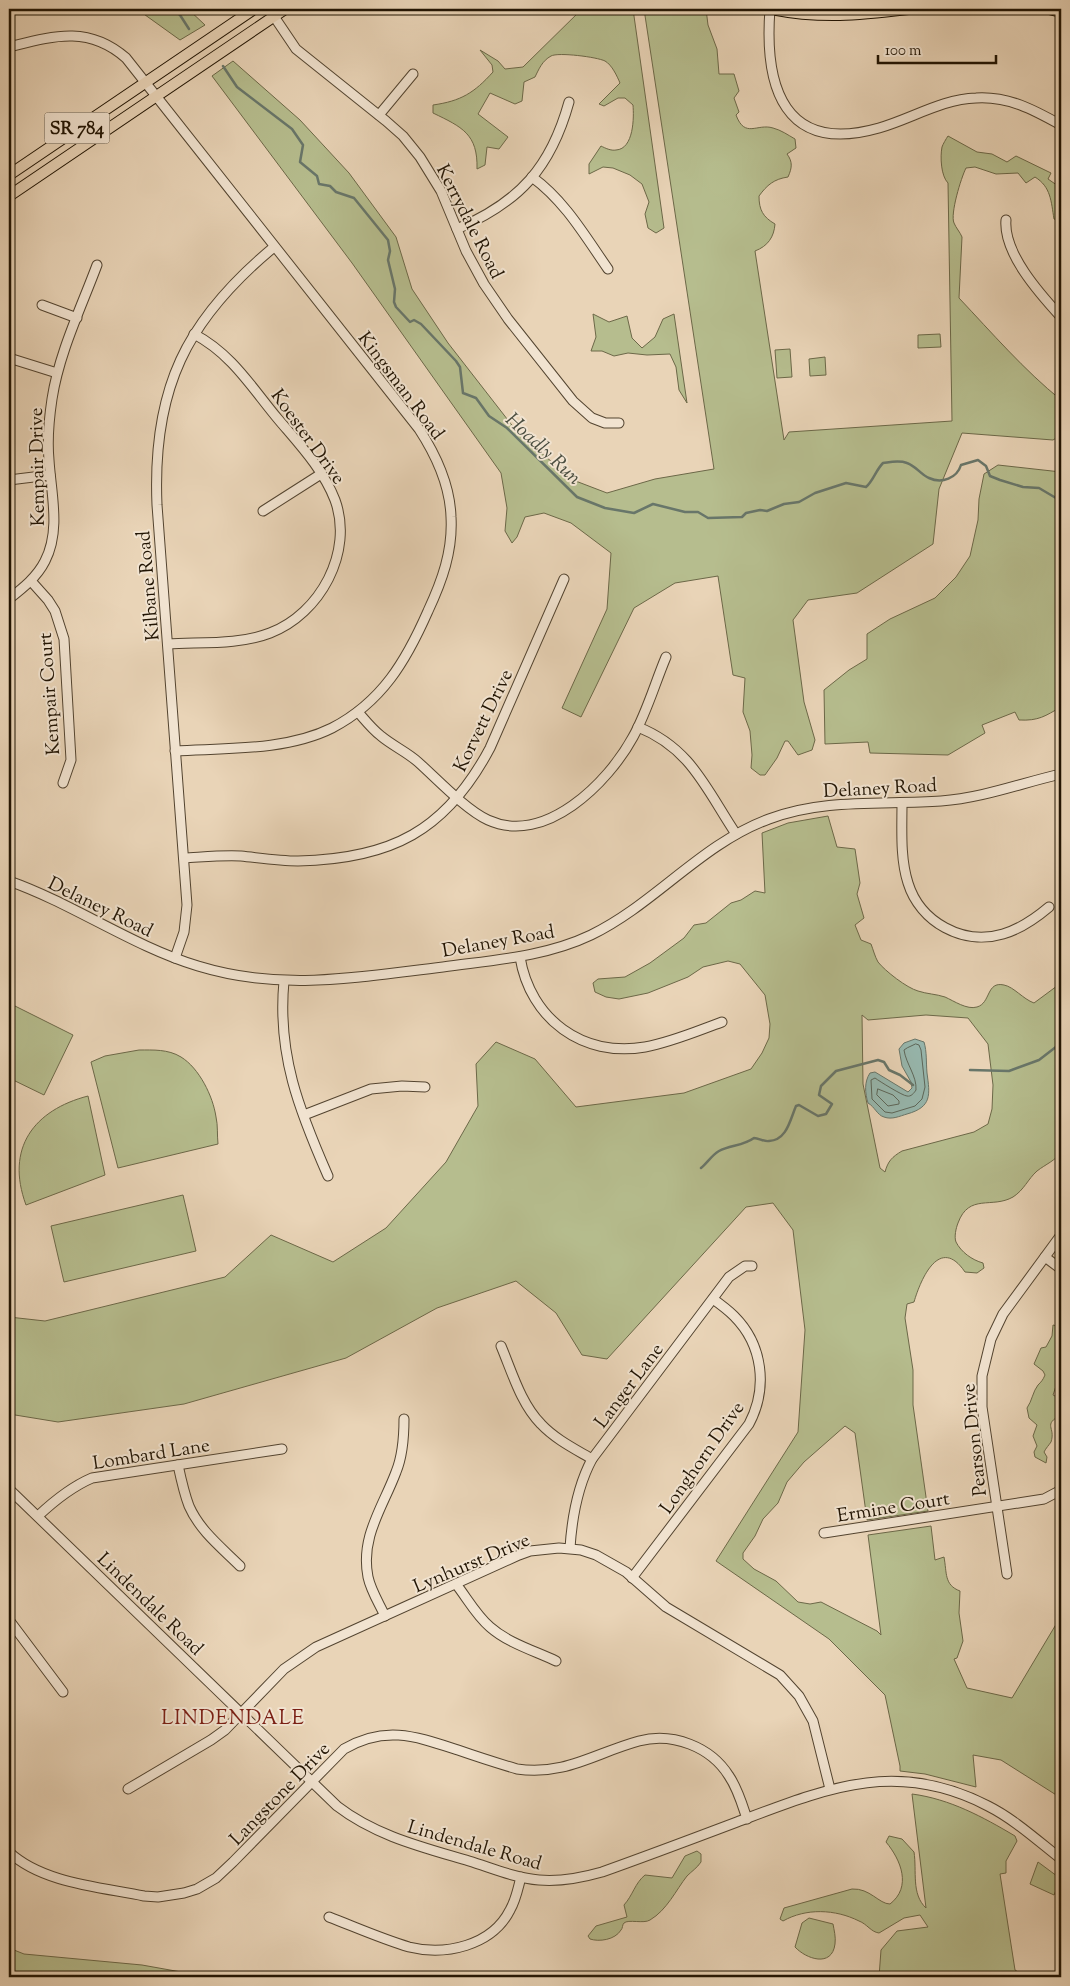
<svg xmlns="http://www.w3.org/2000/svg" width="1070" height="1986" font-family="'Sorts Mill Goudy',serif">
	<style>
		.green { fill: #b6bd8e; stroke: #6c6848; fill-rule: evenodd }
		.water { fill: #97b8af; stroke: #68766a }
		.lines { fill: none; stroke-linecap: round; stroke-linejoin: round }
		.shore { stroke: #5c6659; stroke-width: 1 }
		.stream { stroke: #68766a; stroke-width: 2.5 }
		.minor-casing { stroke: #534430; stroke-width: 11 }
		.major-casing { stroke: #211403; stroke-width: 12 }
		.minor { stroke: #f1e3d0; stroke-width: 9 }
		.major { stroke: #e9d4b7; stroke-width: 10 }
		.labels { text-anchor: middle; stroke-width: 4; stroke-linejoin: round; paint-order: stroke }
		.shield { fill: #f1e3d0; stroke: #5f5240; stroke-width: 1 }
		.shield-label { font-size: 18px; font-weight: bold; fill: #211403 }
		.street-label { font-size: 19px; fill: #211403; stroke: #f1e3d0 }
		.water-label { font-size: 20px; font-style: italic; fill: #4a4d3f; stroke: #f1e3d0 }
		.neighbourhood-label { font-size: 20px; letter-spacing: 1px; fill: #7a1f14; stroke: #f1e3d0 }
	</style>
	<rect width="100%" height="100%" fill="#e9d4b7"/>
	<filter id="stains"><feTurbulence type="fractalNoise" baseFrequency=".004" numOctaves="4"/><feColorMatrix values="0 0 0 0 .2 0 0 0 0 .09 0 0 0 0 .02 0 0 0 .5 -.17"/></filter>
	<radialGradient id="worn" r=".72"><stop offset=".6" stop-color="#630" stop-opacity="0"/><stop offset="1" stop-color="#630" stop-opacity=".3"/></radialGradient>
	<g class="green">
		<path d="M129 9H188L205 25 180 40 141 12Z"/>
		<path d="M582 9H633L664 228 656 233 648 228 645 214 649 202 642 184 630 175 613 168 603 167 589 174V164L601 146C605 148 611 151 616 150 634 149 634 117 633 105L625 98H618L604 106 599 104 620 83C617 76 612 65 605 61 597 57 558 52 551 56 542 61 539 69 535 77L524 82 522 101 515 104 490 93 478 114 508 137 499 149 487 147 485 165 477 169C478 134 462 127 433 113V105C461 101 474 93 493 72L492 65 480 50 498 61 505 69 523 67Z"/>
		<path d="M644 9H706L708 25 717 49 719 74H734L739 91 734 98 739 112 736 115C745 139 757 123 773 128 781 130 788 135 795 139L796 148 787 154C793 162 792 168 788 177 774 179 767 185 759 196 759 210 763 217 775 224 774 237 768 246 755 251L784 440 789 432 952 421 948 183C941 176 940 157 942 147 943 144 946 139 948 136L977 152 992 154 1007 162 1016 156 1051 173 1048 179 1061 188V221L1054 219C1051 201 1051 187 1035 177L1026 183 1018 173 996 174 975 167 966 168C961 178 950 214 954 223 956 228 960 232 962 237L959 298C992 333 1024 370 1061 400V435L1053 440 962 433 939 489 933 544 857 593 808 600 793 620 804 702 815 740 812 750 798 755 788 741H785L777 758 765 775H760L751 768 752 755 750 731 743 712 745 678 733 675 718 576 675 583 634 608 581 717 562 708 607 609 611 553 571 523 544 513 525 517 517 537 512 543 505 531 507 508 501 473 352 263 212 76 233 61 300 120 349 173 396 237 412 289 448 343 518 433 573 480 607 493 655 479 714 469Z"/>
		<path d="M593 314 609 322 627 316 632 338 642 348 655 337 663 319 674 314 687 403 679 390 676 367 670 354 647 355 628 353 614 356 602 351H591L596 337Z"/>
		<path d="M940 334 941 347 918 348V335Z"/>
		<path d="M790 349 792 377 777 378 775 350Z"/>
		<path d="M825 357 826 375 810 376 809 359Z"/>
		<path d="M998 465 1061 472V707C1045 716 1039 721 1019 720L1015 712 982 725 985 733 948 755 870 753 868 742 825 744 824 690 849 670 867 659V634L890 619 935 598 956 577 970 556 978 520 979 499 984 474Z"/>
		<path d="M828 816 837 847 855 849 860 883 857 894 864 918 855 925 861 940 871 944C873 949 875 957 878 962 885 971 907 988 918 991 927 994 936 994 945 997 954 1001 967 1010 977 1007 991 1003 986 981 1004 985 1014 987 1023 999 1034 1003L1061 983V1152C1055 1161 1046 1164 1037 1171 1028 1179 1024 1190 1013 1197 992 1209 969 1193 958 1223 956 1228 954 1237 956 1242 961 1252 972 1260 983 1263L984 1268 977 1273 965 1272C940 1235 921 1278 914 1302L907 1304 905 1318 913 1370V1405L928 1511 867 1520 855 1433 845 1426 804 1462 787 1482 778 1503 763 1519 755 1536 743 1553V1559L754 1569 776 1581 798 1602 810 1604 821 1602 877 1631 881 1635 868 1535 931 1526 935 1560 944 1557C947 1573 944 1585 960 1591L959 1613 963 1641 957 1658 954 1659 967 1688 1012 1698 1061 1616V1798L1001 1760 973 1755 976 1787 925 1774 900 1771V1766L885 1695 829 1639 716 1561 798 1432 805 1330 793 1230 773 1203 746 1207 607 1359 582 1355 556 1313 516 1281 437 1308 346 1358 184 1404 58 1422 9 1414V1317L45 1321 225 1277 271 1235 333 1262 386 1228 446 1162 478 1106 476 1064 496 1042 535 1059 576 1107 684 1093 751 1069 762 1053 769 1038 770 1024 765 995 740 964 728 961 703 967 688 977 648 993 619 999 606 997 595 992 593 983 598 979 625 977 650 963 684 938 694 925 706 923 731 903 741 900 755 891 765 893 762 833 788 823ZM862 1015 868 1020 926 1015 968 1018 988 1044 993 1085 992 1109 988 1124 974 1132 902 1151C892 1157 888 1161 885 1172L880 1168 863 1084Z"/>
		<path d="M9 1003 73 1035 44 1095 9 1078Z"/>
		<path d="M139 1050C153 1050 168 1049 181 1057 199 1068 213 1096 216 1117 218 1125 217 1135 218 1144L118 1168 91 1062 105 1056Z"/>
		<path d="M88 1096 105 1175 26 1205C5 1148 34 1110 88 1096Z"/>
		<path d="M183 1195 196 1251 64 1282 51 1226Z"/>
		<path d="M1053 1325 1061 1327V1371L1053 1395 1061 1399V1415C1042 1425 1056 1427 1051 1442 1049 1445 1046 1448 1044 1452L1047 1457 1046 1463 1035 1457 1034 1452 1037 1446 1033 1436 1037 1425 1029 1418 1027 1408C1032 1401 1033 1391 1038 1385 1041 1382 1043 1380 1045 1375L1043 1371 1034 1364 1041 1348 1046 1347 1052 1336Z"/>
		<path d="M912 1794C950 1799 983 1817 1015 1836L1017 1841 1006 1861V1873L1000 1874 1015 1970 1026 1977H879L881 1950 897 1931 928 1927 920 1915 904 1918 879 1933C871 1932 867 1924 859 1921 835 1909 806 1908 783 1921L780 1919 784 1908 852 1889C870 1888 879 1904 890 1904 912 1887 901 1860 886 1842L889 1836 902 1839 914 1852C917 1871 911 1894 926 1908Z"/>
		<path d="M697 1851 701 1854V1862C697 1868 692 1871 687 1876 676 1890 667 1910 650 1920 644 1924 628 1919 624 1923 622 1925 623 1928 621 1930 615 1940 599 1942 590 1939L588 1936 596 1926 627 1917 624 1905C633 1895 635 1883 645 1875L672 1878 685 1856Z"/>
		<path d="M1038 1862 1061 1879 1054 1895 1030 1884Z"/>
		<path d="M809 1918 833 1924C834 1930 836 1937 835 1944 832 1968 806 1959 795 1947L802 1923Z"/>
		<path d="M9 1948 24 1954 142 1965 209 1977H9Z"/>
	</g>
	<path class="water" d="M915 1039 924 1042C927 1052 926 1062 927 1073 930 1095 932 1107 907 1114 900 1116 892 1120 884 1117 877 1115 875 1107 868 1103 865 1093 864 1082 870 1073L875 1072 908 1092 912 1088 911 1082 902 1066 899 1049 904 1043Z"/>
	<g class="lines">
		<g class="shore">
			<path d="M916 1044 919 1045 921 1050 925 1087 922 1099 915 1106 892 1113 885 1112 872 1099 871 1080 875 1078C879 1081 903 1096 907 1096 911 1097 914 1093 916 1090 917 1076 906 1064 904 1050L907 1048Z"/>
			<path d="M878 1089 893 1095 899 1101V1104L888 1106 877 1095Z"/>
		</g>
		<g class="stream">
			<path d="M172 9 180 15 189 29"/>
			<path d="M223 66 237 87 292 129 303 145 300 162 317 176 319 184 330 186 336 192 354 198 388 240 390 251 388 260 395 289 394 302 396 307 410 322 414 320 421 324 456 361 460 367 463 393 476 398 489 416 507 428 577 497 605 508 634 513 653 504 685 512H698L708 518 742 517 746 513 760 510 767 511 784 504 799 502 815 493 846 483 866 487C873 481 876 470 883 463 891 462 899 460 907 463 916 466 921 475 929 478 942 484 957 478 961 465L978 460 986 466 990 476 1000 480 1023 487 1039 488 1061 501"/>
			<path d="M1061 528 1060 534 1061 537"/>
			<path d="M970 1070 1009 1071 1039 1060 1061 1043"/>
			<path d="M701 1168C707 1163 712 1155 719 1151 730 1145 743 1146 754 1138 759 1138 764 1142 769 1141 787 1140 790 1120 796 1106L799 1105 818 1116 826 1114 832 1104 819 1095 821 1086 836 1071 878 1060 884 1062 889 1070 900 1075 913 1085"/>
		</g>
		<defs>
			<g id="minor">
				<path d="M269 9 296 49 386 121 403 136 420 157 441 191 466 251 484 284 508 319 573 401 592 418 605 423H619"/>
				<path d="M770 9C764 87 784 155 879 128 911 119 942 99 976 98 1009 96 1034 110 1061 125"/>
				<path d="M9 47C53 36 88 25 126 58L419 429C436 455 450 485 451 517 453 551 442 581 428 611 406 661 382 702 332 728 286 751 225 748 175 751"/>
				<path d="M379 115 413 74"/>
				<path d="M532 177C565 201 585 236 608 269"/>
				<path d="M1006 220C1003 253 1040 294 1061 317"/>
				<path d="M457 229C520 202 551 167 569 102"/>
				<path d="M42 305 77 318"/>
				<path d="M9 358 57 373"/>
				<path d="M9 480 50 475"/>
				<path d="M263 511 321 474"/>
				<path d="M31 581 48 600 55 611 64 639 71 760 63 783"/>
				<path d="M9 599C23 588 37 577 45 561 61 530 51 493 49 460 47 439 49 419 52 399 59 353 81 308 97 265"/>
				<path d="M168 644C201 642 239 645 270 633 320 614 354 552 335 500 323 469 299 444 278 419 252 388 232 354 194 334"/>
				<path d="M358 712C365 720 372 729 381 736 393 746 407 752 418 762 437 779 466 810 488 820 545 846 608 783 633 737 647 712 655 683 666 657"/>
				<path d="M638 727C691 748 706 789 736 834"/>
				<path d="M902 803C902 829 900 858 908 883 920 922 963 946 1003 934 1020 929 1036 918 1049 907"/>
				<path d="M184 858C203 857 222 855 241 856 260 858 279 861 298 861 391 859 446 831 490 748L564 579"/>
				<path d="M9 881C74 904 132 946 198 966 283 992 358 977 443 967 493 960 545 957 591 935 655 904 701 844 769 819 823 798 884 805 941 801 983 798 1021 783 1061 774"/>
				<path d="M520 957C530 1019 583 1058 645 1047 672 1042 697 1031 722 1022"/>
				<path d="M175 958 184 932 187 905 157 505C152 389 186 320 274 247"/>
				<path d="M284 981C277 1054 299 1110 328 1176"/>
				<path d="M304 1115 371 1089 402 1086 425 1087"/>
				<path d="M1045 1257 1061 1269"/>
				<path d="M501 1346C512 1372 521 1404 541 1424 555 1439 575 1449 592 1459"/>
				<path d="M178 1465C181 1479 184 1493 189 1506 200 1531 222 1548 240 1566"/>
				<path d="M9 1489 337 1806C376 1836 422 1847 469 1861 492 1868 515 1878 539 1880 561 1882 581 1878 602 1872 647 1856 692 1839 737 1822 825 1789 896 1758 988 1806 1014 1819 1038 1841 1061 1859"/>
				<path d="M38 1516C55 1500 71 1487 92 1478L282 1449"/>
				<path d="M824 1533 1044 1499 1061 1490"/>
				<path d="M570 1548C572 1517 577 1487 592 1459L729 1277 745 1266H752"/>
				<path d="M1007 1574 982 1407V1376L991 1339 1003 1314 1061 1235"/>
				<path d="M632 1578 749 1424C768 1388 763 1345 734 1316 728 1310 720 1304 713 1299"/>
				<path d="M456 1584C467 1598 476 1615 490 1627 508 1643 535 1651 556 1661"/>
				<path d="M385 1616C379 1603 371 1591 368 1577 360 1537 383 1507 396 1472 403 1455 404 1437 404 1419"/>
				<path d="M9 1620 63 1692"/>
				<path d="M128 1789 211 1740 225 1730 284 1669 316 1647 519 1555 530 1551 559 1548 581 1550 596 1555 626 1572 666 1607 780 1675 799 1696 813 1721 830 1789"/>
				<path d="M9 1852C42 1883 100 1887 144 1896L158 1897 184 1893 197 1889 216 1878 233 1862 344 1749C385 1725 415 1736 458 1750 478 1757 497 1763 517 1769 565 1776 595 1753 639 1741 673 1732 711 1747 729 1776 738 1789 742 1804 747 1819"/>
				<path d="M329 1917C355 1927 382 1939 409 1947 445 1956 492 1946 510 1910 516 1900 518 1888 521 1877"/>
			</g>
			<g id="major">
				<path d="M771 9C823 19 857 15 909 9"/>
				<path d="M1049 9 1061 12"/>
				<path d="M9 175 254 9"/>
				<path d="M9 196 285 9"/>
			</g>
		</defs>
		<use href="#minor" class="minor-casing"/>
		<use href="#major" class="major-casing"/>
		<use href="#minor" class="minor"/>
		<use href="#major" class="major"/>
	</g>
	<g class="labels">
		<rect class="shield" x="44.5" y="112.5" width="65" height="31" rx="4"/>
		<g class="shield-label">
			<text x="77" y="134">SR 784</text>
		</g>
		<g class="street-label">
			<text transform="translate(471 221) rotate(63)" y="7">Kerrydale Road</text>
			<text transform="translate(402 385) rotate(53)" y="7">Kingsman Road</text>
			<text transform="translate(309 436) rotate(54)" y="7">Koester Drive</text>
			<text transform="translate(36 467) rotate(-91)" y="7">Kempair Drive</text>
			<text transform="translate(147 586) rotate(-95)" y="7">Kilbane Road</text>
			<text transform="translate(48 694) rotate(-94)" y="7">Kempair Court</text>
			<text transform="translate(482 720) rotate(-64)" y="7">Korvett Drive</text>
			<text transform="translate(880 787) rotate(-3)" y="7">Delaney Road</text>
			<text transform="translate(101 906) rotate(26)" y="7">Delaney Road</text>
			<text transform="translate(498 940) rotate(-10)" y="7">Delaney Road</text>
			<text transform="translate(628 1385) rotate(-53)" y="7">Langer Lane</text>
			<text transform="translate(973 1440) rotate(-96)" y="7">Pearson Drive</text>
			<text transform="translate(151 1453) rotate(-9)" y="7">Lombard Lane</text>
			<text transform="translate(701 1457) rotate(-55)" y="7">Longhorn Drive</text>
			<text transform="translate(893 1506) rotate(-9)" y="7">Ermine Court</text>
			<text transform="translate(471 1562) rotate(-23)" y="7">Lynhurst Drive</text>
			<text transform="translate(151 1603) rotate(44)" y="7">Lindendale Road</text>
			<text transform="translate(279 1793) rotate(-46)" y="7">Langstone Drive</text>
			<text transform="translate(475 1844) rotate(16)" y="7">Lindendale Road</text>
		</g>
		<g class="water-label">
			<text transform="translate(544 448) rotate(43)" y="7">Hoadly Run</text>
		</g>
		<g class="neighbourhood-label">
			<text x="233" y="1724">LINDENDALE</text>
		</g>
	</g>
	<rect width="1070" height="1986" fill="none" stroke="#e9d4b7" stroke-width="30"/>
	<rect x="10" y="10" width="1050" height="1966" fill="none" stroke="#211403" stroke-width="2.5"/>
	<rect x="15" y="15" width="1040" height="1956" fill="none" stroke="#211403"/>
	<path d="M878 55v8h118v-8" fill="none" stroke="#211403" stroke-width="2.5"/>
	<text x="885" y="55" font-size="15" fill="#211403" stroke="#f1e3d0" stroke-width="4" paint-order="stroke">100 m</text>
	<rect width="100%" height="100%" filter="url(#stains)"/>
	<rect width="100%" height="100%" fill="url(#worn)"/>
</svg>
